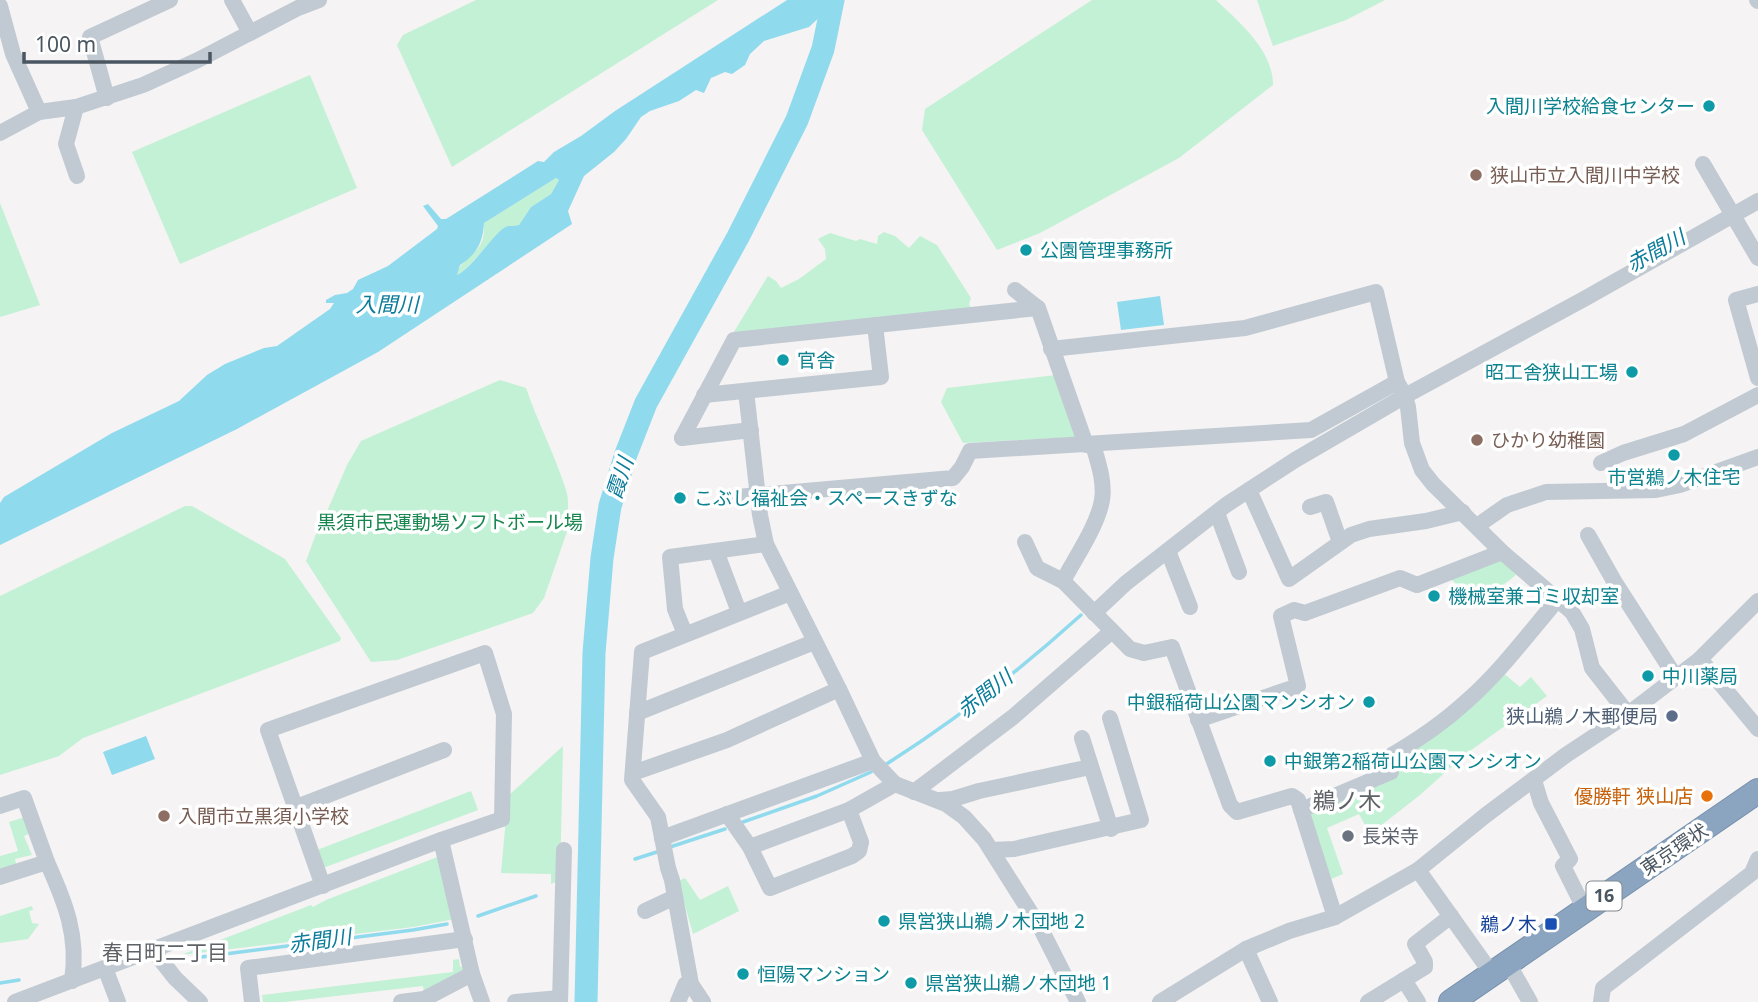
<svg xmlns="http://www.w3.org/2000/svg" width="1758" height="1002" font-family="'Noto Sans','Noto Sans JP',sans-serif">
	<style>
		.green { fill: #c3f1d5 }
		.water { fill: #90daee; fill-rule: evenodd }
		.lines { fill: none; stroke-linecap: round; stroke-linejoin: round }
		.stream { stroke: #90daee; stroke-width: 3.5 }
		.river { stroke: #90daee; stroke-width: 23 }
		.highway-casing { stroke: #7690ad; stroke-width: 26 }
		.minor { stroke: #c1cad2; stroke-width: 16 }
		.highway { stroke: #8ba5c1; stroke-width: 24 }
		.culture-dot { fill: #0f9aa8; stroke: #fff; stroke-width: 2.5 }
		.education-dot { fill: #8d6e63; stroke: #fff; stroke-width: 2.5 }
		.service-dot { fill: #5c6f8a; stroke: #fff; stroke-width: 2.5 }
		.food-dot { fill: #e8710a; stroke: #fff; stroke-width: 2.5 }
		.worship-dot { fill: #6b7280; stroke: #fff; stroke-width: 2.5 }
		.transit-dot { fill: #1a4fb4; stroke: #fff; stroke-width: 2.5 }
		.labels { text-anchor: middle; stroke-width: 7; stroke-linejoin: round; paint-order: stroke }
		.shield { fill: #fff; stroke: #808990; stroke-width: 2 }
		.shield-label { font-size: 18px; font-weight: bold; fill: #4a5661 }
		.culture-label { font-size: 19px; fill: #0d838f; stroke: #fff; text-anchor: start }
		.education-label { font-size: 19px; fill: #785e54; stroke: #fff; text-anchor: start }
		.park-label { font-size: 19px; fill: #17864f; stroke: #fff }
		.service-label { font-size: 19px; fill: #4e5e75; stroke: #fff; text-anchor: end }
		.food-label { font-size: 19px; fill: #c56008; stroke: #fff; text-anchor: end }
		.worship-label { font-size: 19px; fill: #5b616d; stroke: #fff; text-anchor: start }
		.street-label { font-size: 19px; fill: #4a5661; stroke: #fff }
		.transit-label { font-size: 19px; fill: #164399; stroke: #fff; text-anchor: end }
		.water-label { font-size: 21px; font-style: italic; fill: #0c7c9b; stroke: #fff }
		.neighbourhood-label { font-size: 21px; fill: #5f6368; stroke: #fff }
		.quarter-label { font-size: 23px; fill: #5f6368; stroke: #fff }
	</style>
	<rect width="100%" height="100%" fill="#f5f3f3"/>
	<g class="green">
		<path d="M476 0H718L452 167 397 45 403 35Z"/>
		<path d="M1092 0H1216C1240 23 1273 50 1273 85L1179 158 1040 233 997 250 922 130 925 109Z"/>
		<path d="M1257 0H1385L1346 20 1273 46Z"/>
		<path d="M310 75 357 188 180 264 132 152Z"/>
		<path d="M556 178 559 180 551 194 531 207 519 225C515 226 512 226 508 226 497 229 473 267 457 275 458 261 477 255 482 241 484 237 484 228 484 223Z"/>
		<path d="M0 203 40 305 0 317Z"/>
		<path d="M884 232 895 236 909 248 920 236 937 245 971 298 969 304 972 311 732 335 768 276 776 281 781 288 799 279 826 259 825 249 818 239 830 233 856 241 860 239 877 244 878 236Z"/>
		<path d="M1056 375 1077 437 963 443 941 402 947 388Z"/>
		<path d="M500 380 526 388C538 423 555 455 566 490 570 501 566 512 570 523L544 598 533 613 397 660 371 662 306 561 321 520 325 516 347 465 361 441Z"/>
		<path d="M185 506H192L285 559 341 638 340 641 83 738 59 756 0 775V596Z"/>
		<path d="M1501 557 1516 575 1486 598H1478L1474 601 1451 579Z"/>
		<path d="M1502 672 1520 687 1531 677 1547 696 1467 753 1420 795 1370 834 1359 814 1327 828 1343 874 1329 880 1307 814 1395 775 1392 761Z"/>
		<path d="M563 746 560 880 551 884V874L501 873 508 796Z"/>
		<path d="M471 791 478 810 323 868 317 850Z"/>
		<path d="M25 817 31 833 24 836 32 855 15 859 16 864 0 869V856L18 851 9 822Z"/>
		<path d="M440 856 455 919 413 927 181 955 311 905 313 907 326 900Z"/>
		<path d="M685 878 700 900 728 886 739 911 693 934 678 881Z"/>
		<path d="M32 906 33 910 29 911 32 923 39 924 28 939 0 943V916Z"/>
		<path d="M459 959 460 967 464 966 463 970 424 992 423 986 284 1002H263L262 995 453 972V960Z"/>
	</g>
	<g class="water">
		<path d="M787 0H838L809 27 764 41 750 54 745 65 732 74 725 72 711 78 704 93 696 90 679 101 650 111 641 117 626 139 614 152 584 176 568 211 572 224 378 352 237 429 0 545V503L4 497 112 433 179 401 207 375 225 364 264 348 277 346 330 309 334 303H326V300L335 295 347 293 353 289 358 280 388 266 437 229 438 226 423 206 428 204 441 219H446L538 161 544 162 554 152 581 136 615 111ZM556 178 559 180 551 194 531 207 519 225C515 226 512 226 508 226 496 229 474 267 457 275L460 265C477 254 483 242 484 223Z"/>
		<path d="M1160 296 1164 325 1121 330 1117 302Z"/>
		<path d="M146 736 155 759 112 775 103 752Z"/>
	</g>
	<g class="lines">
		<g class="stream">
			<path d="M885 765C956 720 1019 671 1081 615"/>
			<path d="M743 822 817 796 871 772"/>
			<path d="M667 848 725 829"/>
			<path d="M635 859 660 851"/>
			<path d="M478 916 536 896"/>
			<path d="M194 958 413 930 447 924"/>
			<path d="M0 983 19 980"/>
		</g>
		<path class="river" d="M586 1002 594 653 602 558 610 506 626 454 646 403 738 237 797 120 823 49 833 0"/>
		<defs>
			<path id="highway" d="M1451 1002 1758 791"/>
		</defs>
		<use href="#highway" class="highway-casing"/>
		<g class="minor">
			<path d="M232 0 250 33"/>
			<path d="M1757 0 1758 1"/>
			<path d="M0 6 13 54 39 112"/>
			<path d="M107 98 90 37 170 0"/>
			<path d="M76 107 66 144 77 176"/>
			<path d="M0 133 39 112 76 107 143 85 198 60 298 8 319 0"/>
			<path d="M1703 164 1758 258"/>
			<path d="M1015 290 1038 308 1086 445"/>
			<path d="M1758 294 1736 300 1758 378"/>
			<path d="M1051 349 1245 328 1376 292 1397 382 1405 396 1408 407 1412 443 1422 470 1433 484 1502 552 1572 612 1582 629 1592 668 1628 714"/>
			<path d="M746 391 760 515 766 544 839 689 873 761 895 784 946 804 964 817 984 839 1041 929 1078 1002"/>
			<path d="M704 395 881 377 875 325"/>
			<path d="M682 438 734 340 1038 308"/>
			<path d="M682 438 751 430"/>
			<path d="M1601 463 1623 453 1684 434 1758 395"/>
			<path d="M1249 490 1289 579 1351 535 1369 529 1426 521 1463 512"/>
			<path d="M726 498 953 478 962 467 970 451 1311 430 1397 382"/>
			<path d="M1310 507 1326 502 1340 542"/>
			<path d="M1217 513 1239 572"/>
			<path d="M1477 526 1507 505 1546 492 1656 490 1680 485 1758 457"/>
			<path d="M1588 535 1614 581 1675 676"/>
			<path d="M1025 542 1037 568 1063 581 1130 649 1144 653 1172 647 1230 805 1237 812 1292 796 1298 800 1335 917"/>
			<path d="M716 551 739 612"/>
			<path d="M1168 551 1190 607"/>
			<path d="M1063 581C1075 558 1098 525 1102 500 1105 482 1098 462 1093 445"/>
			<path d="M1094 613 1126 583 1226 505 1295 460 1405 396 1584 299 1758 201"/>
			<path d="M685 634 675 609 670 557 766 544"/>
			<path d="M1700 659 1758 729"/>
			<path d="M637 713 814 642"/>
			<path d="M1198 720 1298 686 1281 616 1294 610 1305 613 1400 578 1417 585 1502 552"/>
			<path d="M1082 738 1111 829"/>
			<path d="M633 773 727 740 839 689"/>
			<path d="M1534 780 1541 803 1570 859 1563 866 1585 910"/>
			<path d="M914 792 1013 717 1112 631"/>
			<path d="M940 800 953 799 979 791 1090 767"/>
			<path d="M0 806 24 798 47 862 0 877"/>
			<path d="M294 808 444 750"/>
			<path d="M1301 810 1391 772 1387 758C1415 742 1443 723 1467 701 1501 671 1529 633 1558 599"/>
			<path d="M727 814 750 847 770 888 852 856 859 851 861 842 849 810"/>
			<path d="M662 838 873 761"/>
			<path d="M441 840 472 974 482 1002"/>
			<path d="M750 847 849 810 895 784"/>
			<path d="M992 850 1014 849 1141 820 1110 718"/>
			<path d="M47 862C65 902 79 936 72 981"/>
			<path d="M1418 870 1492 974"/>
			<path d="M645 911 675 897"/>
			<path d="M1246 949 1270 1002"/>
			<path d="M153 950 175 978 200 1002"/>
			<path d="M1508 963 1530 1002"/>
			<path d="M105 968 118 1002"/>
			<path d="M1404 980 1418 1002"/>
			<path d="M15 1002 441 840 502 819 504 714 485 653 268 730 323 886"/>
			<path d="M252 1002 248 968 465 939"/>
			<path d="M401 1002 424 999 472 974"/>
			<path d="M515 1002 560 998"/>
			<path d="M560 1002 564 850"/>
			<path d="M678 1002 685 985 691 984"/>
			<path d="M703 1002 691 984 672 880 668 868 658 817 632 780 642 652 790 593"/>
			<path d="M1160 1002 1246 949 1289 931 1335 917 1418 870 1486 815 1566 755 1628 714 1700 659 1758 601"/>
			<path d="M1368 1002 1425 967V962L1415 944 1451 916"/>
			<path d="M1601 1002 1603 988 1752 873 1758 859"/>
		</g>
		<use href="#highway" class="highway"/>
	</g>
	<g class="culture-dot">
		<circle cx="1709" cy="106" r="7"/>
		<circle cx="1026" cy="250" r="7"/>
		<circle cx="783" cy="360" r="7"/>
		<circle cx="1632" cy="372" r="7"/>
		<circle cx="1674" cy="455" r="7"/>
		<circle cx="680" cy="498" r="7"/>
		<circle cx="1434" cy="596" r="7"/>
		<circle cx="1648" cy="676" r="7"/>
		<circle cx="1369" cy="702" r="7"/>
		<circle cx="1270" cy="761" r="7"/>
		<circle cx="884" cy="921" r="7"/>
		<circle cx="743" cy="974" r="7"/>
		<circle cx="911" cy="983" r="7"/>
	</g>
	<g class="education-dot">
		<circle cx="1476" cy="175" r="7"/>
		<circle cx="1477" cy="440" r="7"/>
		<circle cx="164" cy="816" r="7"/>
	</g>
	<circle class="service-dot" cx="1672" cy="716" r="7"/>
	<circle class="food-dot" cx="1707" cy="796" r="7"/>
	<circle class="worship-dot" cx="1348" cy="836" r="7"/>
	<rect class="transit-dot" x="1544" y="917" width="14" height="14" rx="3.5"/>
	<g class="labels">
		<rect class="shield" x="1586.5" y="881.5" width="35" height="29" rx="5"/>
		<g class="shield-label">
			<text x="1604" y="902">16</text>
		</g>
		<g class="culture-label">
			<text x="1695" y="113" text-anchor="end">入間川学校給食センター</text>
			<text x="1040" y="257">公園管理事務所</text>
			<text x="797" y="367">官舎</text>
			<text x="1618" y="379" text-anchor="end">昭工舎狭山工場</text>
			<text x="1674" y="484" text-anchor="middle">市営鵜ノ木住宅</text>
			<text x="694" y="505">こぶし福祉会・スペースきずな</text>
			<text x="1448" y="603">機械室兼ゴミ収却室</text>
			<text x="1662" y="683">中川薬局</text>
			<text x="1355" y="709" text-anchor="end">中銀稲荷山公園マンシオン</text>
			<text x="1284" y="768">中銀第2稲荷山公園マンシオン</text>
			<text x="898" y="928">県営狭山鵜ノ木団地 2</text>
			<text x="757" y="981">恒陽マンション</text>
			<text x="925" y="990">県営狭山鵜ノ木団地 1</text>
		</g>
		<g class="education-label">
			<text x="1490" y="182">狭山市立入間川中学校</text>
			<text x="1491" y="447">ひかり幼稚園</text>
			<text x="178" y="823">入間市立黒須小学校</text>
		</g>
		<g class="park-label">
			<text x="450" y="529">黒須市民運動場ソフトボール場</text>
		</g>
		<g class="service-label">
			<text x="1658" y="723">狭山鵜ノ木郵便局</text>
		</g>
		<g class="food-label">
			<text x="1693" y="803">優勝軒 狭山店</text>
		</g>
		<g class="worship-label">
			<text x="1362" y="843">長栄寺</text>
		</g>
		<g class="street-label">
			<text transform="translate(1674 849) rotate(-34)" y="7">東京環状</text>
		</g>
		<g class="transit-label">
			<text x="1537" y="931">鵜ノ木</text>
		</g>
		<g class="water-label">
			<text transform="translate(1656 251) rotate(-29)" y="7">赤間川</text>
			<text x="387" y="312">入間川</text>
			<text transform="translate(620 478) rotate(-72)" y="7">霞川</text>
			<text transform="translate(985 694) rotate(-38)" y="7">赤間川</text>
			<text transform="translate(320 941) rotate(-8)" y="7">赤間川</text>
		</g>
		<g class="neighbourhood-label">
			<text x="165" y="960">春日町二丁目</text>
		</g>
		<g class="quarter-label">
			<text x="1347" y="809">鵜ノ木</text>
		</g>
	</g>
	<path d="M24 52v10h186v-10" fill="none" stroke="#4a5661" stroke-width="3.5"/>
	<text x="35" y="52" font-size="21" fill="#4a5661" stroke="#ffffff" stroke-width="5" paint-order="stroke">100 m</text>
</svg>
